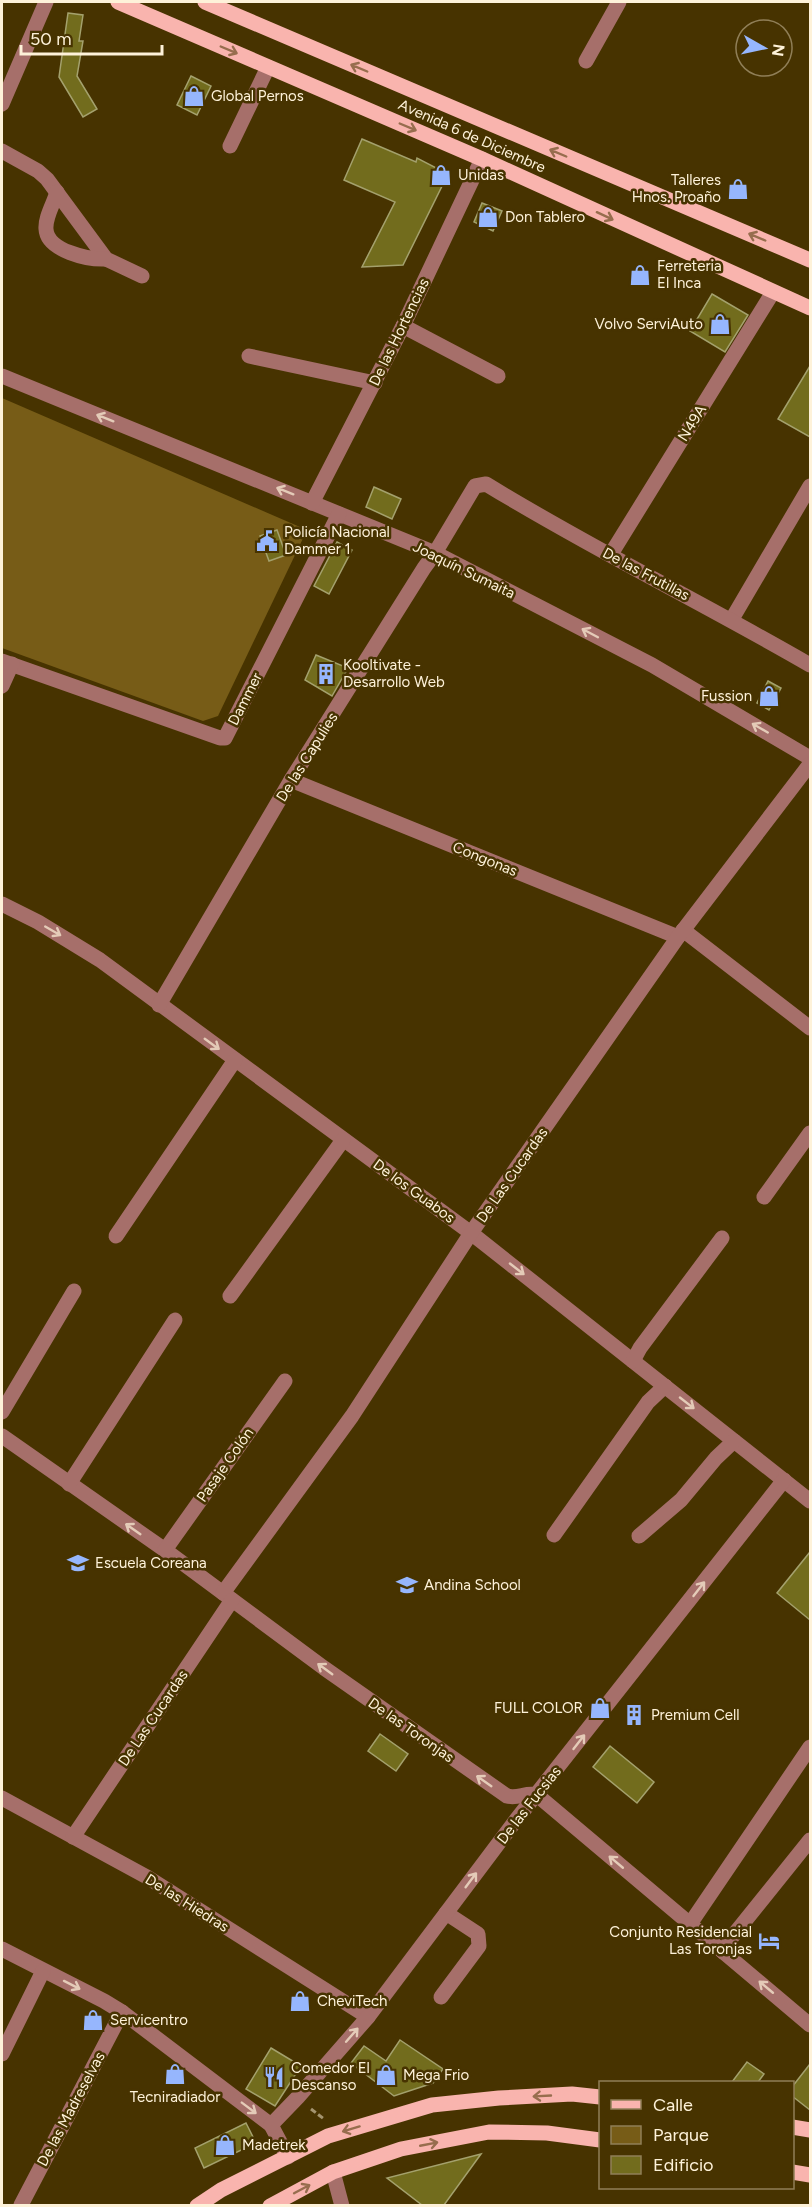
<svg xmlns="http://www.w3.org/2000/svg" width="812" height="2207" font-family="Figtree,sans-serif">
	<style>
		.green { fill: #775c17 }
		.building { fill: #726c1d; stroke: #a4a16d; stroke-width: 1.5 }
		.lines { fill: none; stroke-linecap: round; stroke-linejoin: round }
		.path { stroke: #a4946f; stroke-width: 3; stroke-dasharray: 6 3; stroke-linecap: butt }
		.minor { stroke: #a66f6a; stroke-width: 15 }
		.major { stroke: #f9b4ae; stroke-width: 15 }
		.oneway { stroke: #976d4e }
		.oneway2 { stroke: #e4cbb8 }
		.labels { text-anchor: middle; stroke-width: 5; stroke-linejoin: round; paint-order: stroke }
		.poi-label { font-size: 15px; fill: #fef2d9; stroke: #473300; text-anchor: start }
		.street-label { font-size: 15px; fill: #fef2d9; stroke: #473300 }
	</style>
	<rect width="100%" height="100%" fill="#473300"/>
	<path class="green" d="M2 398 307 530 218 716 203 721 2 648Z"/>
	<g class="building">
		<path d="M68 13 83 15 79 41H83L77 76 97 109 83 117 59 77Z"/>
		<path d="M191 76 211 86 197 115 177 105Z"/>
		<path d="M362 139 416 162 417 158 448 174 403 265 362 267 395 202 344 180Z"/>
		<path d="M482 203 502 211 493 231 474 222Z"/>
		<path d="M712 294 748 315 725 352 690 331Z"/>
		<path d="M810 366V437L778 419Z"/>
		<path d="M374 487 401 499 392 519 366 507Z"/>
		<path d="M277 530 286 555 269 561 260 536Z"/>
		<path d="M337 542 352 550 329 594 314 586Z"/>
		<path d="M316 655 348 668 332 696 305 680Z"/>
		<path d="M768 681 781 688 769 710 757 703Z"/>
		<path d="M810 1552V1620L777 1593Z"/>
		<path d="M380 1734 408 1754 396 1771 368 1751Z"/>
		<path d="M610 1746 654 1782 637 1803 593 1767Z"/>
		<path d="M400 2040 443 2069 433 2083 394 2096 351 2063 364 2046 386 2061Z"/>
		<path d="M271 2048 301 2066 275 2106 246 2089Z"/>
		<path d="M747 2062 764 2074 758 2082H732Z"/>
		<path d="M810 2064V2110L792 2096V2087Z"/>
		<path d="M246 2123 256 2143 204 2168 195 2148Z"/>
		<path d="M481 2154 444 2205H422L387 2178Z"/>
	</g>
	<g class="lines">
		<path class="path" d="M311 2109 324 2119"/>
		<g class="minor">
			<path d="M586 61 619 2"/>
			<path d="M2 104 46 2"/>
			<path d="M230 146 268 67"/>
			<path d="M2 151 38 171 47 179 106 259 142 276"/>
			<path d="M57 192C54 203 45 217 46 229 47 251 89 260 106 259"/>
			<path d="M403 326 498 376"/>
			<path d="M249 356 375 383"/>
			<path d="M2 376 435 553 652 665 810 758"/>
			<path d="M312 503 403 326 482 159"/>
			<path d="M611 554 773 292"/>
			<path d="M732 619 810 486"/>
			<path d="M2 661 220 738H225L339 514"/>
			<path d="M2 686 12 664"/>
			<path d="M291 780 678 937"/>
			<path d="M2 904 38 922 100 960 471 1233 810 1501"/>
			<path d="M683 930 810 1028"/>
			<path d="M159 1005 291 780 424 568 435 553 475 486 486 484C592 549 703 603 810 665"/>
			<path d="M764 1197 810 1133"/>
			<path d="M116 1236 235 1060"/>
			<path d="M230 1296 343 1140"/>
			<path d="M633 1361 640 1348 722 1238"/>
			<path d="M2 1412 74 1291"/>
			<path d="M2 1436 165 1550 324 1668 507 1796C518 1799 526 1792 537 1795L810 2025"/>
			<path d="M69 1484 175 1320"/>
			<path d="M554 1535 648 1402 665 1386"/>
			<path d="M639 1536 681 1500 716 1458 734 1441"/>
			<path d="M165 1550 285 1381"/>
			<path d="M223 1593 352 1416 471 1233 678 937 810 764"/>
			<path d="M2 1798 147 1877 368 2017"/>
			<path d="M73 1837 232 1600"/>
			<path d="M690 1924 810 1747"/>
			<path d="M2 1949 104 2001 122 2012 271 2125 288 2157"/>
			<path d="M723 1952 732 1937 810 1840"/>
			<path d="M441 1997 479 1946 478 1934 446 1913"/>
			<path d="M2 2054 43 1971"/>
			<path d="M271 2125 298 2097 368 2017 516 1820 784 1480"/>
			<path d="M333 2172 342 2206"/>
			<path d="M21 2205 122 2012"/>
		</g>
		<g class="major">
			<path d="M118 2 482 159 810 308"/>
			<path d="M205 2 810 260"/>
			<path d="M792 2127 810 2130"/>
			<path d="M792 2172 810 2175"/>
			<path d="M197 2206 221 2190 328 2136 432 2105 499 2098 572 2094 600 2097"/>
			<path d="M270 2206 333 2172 401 2149 489 2132 547 2133 600 2140"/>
		</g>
	</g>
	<defs><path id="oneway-shaft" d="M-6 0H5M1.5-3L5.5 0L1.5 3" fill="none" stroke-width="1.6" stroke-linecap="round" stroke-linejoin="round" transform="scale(1.5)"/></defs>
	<g class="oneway">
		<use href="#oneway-shaft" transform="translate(229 50) rotate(23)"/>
		<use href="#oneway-shaft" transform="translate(359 68) rotate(-157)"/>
		<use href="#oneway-shaft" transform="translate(408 127) rotate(23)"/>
		<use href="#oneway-shaft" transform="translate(558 153) rotate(-157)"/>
		<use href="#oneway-shaft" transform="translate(605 216) rotate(25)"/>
		<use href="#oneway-shaft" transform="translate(757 237) rotate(-157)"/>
		<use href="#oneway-shaft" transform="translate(542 2096) rotate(177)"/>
		<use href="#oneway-shaft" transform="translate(351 2129) rotate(163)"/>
		<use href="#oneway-shaft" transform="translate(429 2144) rotate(-11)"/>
		<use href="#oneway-shaft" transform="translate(302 2189) rotate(-28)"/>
	</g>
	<g class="oneway2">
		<use href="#oneway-shaft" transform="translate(105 418) rotate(-158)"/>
		<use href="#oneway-shaft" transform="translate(285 491) rotate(-158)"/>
		<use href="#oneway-shaft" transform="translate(590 633) rotate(-152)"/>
		<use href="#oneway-shaft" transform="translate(760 728) rotate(-150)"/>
		<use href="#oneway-shaft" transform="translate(53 931) rotate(30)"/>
		<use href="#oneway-shaft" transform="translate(212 1044) rotate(36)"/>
		<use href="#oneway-shaft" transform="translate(517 1269) rotate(38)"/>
		<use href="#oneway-shaft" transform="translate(687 1403) rotate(38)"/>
		<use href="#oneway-shaft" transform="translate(133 1529) rotate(-145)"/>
		<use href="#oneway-shaft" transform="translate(699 1589) rotate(-52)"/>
		<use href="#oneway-shaft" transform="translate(325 1669) rotate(-144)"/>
		<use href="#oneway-shaft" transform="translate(579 1742) rotate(-52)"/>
		<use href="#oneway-shaft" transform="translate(484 1781) rotate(-145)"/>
		<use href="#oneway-shaft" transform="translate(616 1862) rotate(-140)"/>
		<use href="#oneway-shaft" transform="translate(471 1880) rotate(-53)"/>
		<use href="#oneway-shaft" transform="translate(72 1985) rotate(27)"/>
		<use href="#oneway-shaft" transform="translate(766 1987) rotate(-140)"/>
		<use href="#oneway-shaft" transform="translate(352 2035) rotate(-49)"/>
		<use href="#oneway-shaft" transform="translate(249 2108) rotate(37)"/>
	</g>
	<defs>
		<symbol id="shop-bare" viewBox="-9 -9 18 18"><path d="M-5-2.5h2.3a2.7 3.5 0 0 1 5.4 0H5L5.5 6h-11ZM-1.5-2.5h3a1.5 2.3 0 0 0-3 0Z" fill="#96b6fd" stroke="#473300" stroke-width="2.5" paint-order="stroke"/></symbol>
		<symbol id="civic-bare" viewBox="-9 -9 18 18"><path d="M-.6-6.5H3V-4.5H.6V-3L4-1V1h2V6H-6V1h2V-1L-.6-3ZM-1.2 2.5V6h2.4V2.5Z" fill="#96b6fd" stroke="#473300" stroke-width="2.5" paint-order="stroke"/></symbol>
		<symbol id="building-bare" viewBox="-9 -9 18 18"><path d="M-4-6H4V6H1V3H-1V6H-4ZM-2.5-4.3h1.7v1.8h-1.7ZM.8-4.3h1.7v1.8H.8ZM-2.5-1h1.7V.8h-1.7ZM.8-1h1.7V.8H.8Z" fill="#96b6fd" stroke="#473300" stroke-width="2.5" paint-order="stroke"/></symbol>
		<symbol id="school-bare" viewBox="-9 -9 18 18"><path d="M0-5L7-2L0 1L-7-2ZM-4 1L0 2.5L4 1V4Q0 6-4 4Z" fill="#96b6fd" stroke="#473300" stroke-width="2.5" paint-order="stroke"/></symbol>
		<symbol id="hotel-bare" viewBox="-9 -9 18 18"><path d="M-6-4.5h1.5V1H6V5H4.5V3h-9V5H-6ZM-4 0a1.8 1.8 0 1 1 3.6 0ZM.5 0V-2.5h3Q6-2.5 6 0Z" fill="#96b6fd" stroke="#473300" stroke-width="2.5" paint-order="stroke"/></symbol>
		<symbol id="restaurant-bare" viewBox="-9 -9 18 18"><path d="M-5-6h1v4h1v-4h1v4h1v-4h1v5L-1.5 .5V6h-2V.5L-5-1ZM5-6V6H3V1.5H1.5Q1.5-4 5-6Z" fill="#96b6fd" stroke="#473300" stroke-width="2.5" paint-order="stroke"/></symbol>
	</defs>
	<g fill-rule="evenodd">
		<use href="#shop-bare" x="179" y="81" width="30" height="30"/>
		<use href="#shop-bare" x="426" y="160" width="30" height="30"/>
		<use href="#shop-bare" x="723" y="174" width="30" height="30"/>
		<use href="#shop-bare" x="473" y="202" width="30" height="30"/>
		<use href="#shop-bare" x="625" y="260" width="30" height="30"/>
		<use href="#shop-bare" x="705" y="309" width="30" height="30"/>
		<use href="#civic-bare" x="252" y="526" width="30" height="30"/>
		<use href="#building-bare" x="311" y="659" width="30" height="30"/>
		<use href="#shop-bare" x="754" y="681" width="30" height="30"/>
		<use href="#school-bare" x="63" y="1548" width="30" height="30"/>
		<use href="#school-bare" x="392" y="1570" width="30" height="30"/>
		<use href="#shop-bare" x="585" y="1693" width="30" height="30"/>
		<use href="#building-bare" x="619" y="1700" width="30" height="30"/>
		<use href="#hotel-bare" x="754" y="1926" width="30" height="30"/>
		<use href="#shop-bare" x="285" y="1986" width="30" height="30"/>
		<use href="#shop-bare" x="78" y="2005" width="30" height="30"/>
		<use href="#shop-bare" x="160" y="2059" width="30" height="30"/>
		<use href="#shop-bare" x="371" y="2060" width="30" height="30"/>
		<use href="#restaurant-bare" x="259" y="2062" width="30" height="30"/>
		<use href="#shop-bare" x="210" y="2130" width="30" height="30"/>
	</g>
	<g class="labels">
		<g class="poi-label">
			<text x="211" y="101">Global Pernos</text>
			<text x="458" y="180">Unidas</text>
			<text x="721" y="185" text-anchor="end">Talleres<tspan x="721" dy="17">Hnos. Proaño</tspan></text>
			<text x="505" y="222">Don Tablero</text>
			<text x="657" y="271">Ferreteria<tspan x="657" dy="17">El Inca</tspan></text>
			<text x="703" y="329" text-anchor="end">Volvo ServiAuto</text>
			<text x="284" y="537">Policía Nacional<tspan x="284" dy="17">Dammer 1</tspan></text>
			<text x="343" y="670">Kooltivate -<tspan x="343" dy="17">Desarrollo Web</tspan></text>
			<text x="752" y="701" text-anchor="end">Fussion</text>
			<text x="95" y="1568">Escuela Coreana</text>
			<text x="424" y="1590">Andina School</text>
			<text x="583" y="1713" text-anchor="end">FULL COLOR</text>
			<text x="651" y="1720">Premium Cell</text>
			<text x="752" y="1937" text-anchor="end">Conjunto Residencial<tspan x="752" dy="17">Las Toronjas</tspan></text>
			<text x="317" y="2006">CheviTech</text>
			<text x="110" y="2025">Servicentro</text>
			<text x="291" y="2073">Comedor El<tspan x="291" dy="17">Descanso</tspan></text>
			<text x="403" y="2080">Mega Frio</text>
			<text x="175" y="2102" text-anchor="middle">Tecniradiador</text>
			<text x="242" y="2150">Madetrek</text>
		</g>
		<g class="street-label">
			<text transform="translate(472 136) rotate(24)" y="5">Avenida 6 de Diciembre</text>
			<text transform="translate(399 332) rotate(-64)" y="5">De las Hortencias</text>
			<text transform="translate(692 423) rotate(-58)" y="5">N49A</text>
			<text transform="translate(464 570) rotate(26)" y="5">Joaquín Sumaita</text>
			<text transform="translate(646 574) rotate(28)" y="5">De las Frutillas</text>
			<text transform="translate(245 699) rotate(-63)" y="5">Dammer</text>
			<text transform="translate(307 757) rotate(-58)" y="5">De las Capulies</text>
			<text transform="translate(485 859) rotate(22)" y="5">Congonas</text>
			<text transform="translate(512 1175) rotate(-55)" y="5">De Las Cucardas</text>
			<text transform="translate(414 1191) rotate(36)" y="5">De los Guabos</text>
			<text transform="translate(225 1465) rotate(-55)" y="5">Pasaje Colón</text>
			<text transform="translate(153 1718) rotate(-56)" y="5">De Las Cucardas</text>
			<text transform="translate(411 1730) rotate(35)" y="5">De las Toronjas</text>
			<text transform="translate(529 1805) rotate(-52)" y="5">De las Fucsias</text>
			<text transform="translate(187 1903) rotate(32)" y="5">De las Hiedras</text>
			<text transform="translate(71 2109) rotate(-62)" y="5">De las Madreselvas</text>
		</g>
	</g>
	<rect width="812" height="2207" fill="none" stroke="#fef2d9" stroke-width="6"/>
	<rect x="599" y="2081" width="195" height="108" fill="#473300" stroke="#907f57" stroke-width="1.5"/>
	<rect x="611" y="2100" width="30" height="9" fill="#f9b4ae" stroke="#907f57" stroke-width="1.5"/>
	<text x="653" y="2111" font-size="18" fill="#fef2d9">Calle</text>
	<rect x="611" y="2126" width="30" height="18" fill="#775c17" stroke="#907f57" stroke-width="1.5"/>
	<text x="653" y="2141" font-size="18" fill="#fef2d9">Parque</text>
	<rect x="611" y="2156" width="30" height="18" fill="#726c1d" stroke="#907f57" stroke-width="1.5"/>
	<text x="653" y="2171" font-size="18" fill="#fef2d9">Edificio</text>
	<g transform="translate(764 48) rotate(99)"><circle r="28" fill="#473300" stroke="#907f57" stroke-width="1.5"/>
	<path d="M0-4.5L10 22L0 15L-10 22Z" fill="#96b6fd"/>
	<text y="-9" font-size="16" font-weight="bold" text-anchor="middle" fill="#fef2d9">N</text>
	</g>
	<path d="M21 45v9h141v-9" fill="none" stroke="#fef2d9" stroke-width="3"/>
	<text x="30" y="45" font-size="18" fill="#fef2d9" stroke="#473300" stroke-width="4.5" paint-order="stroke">50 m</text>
</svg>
